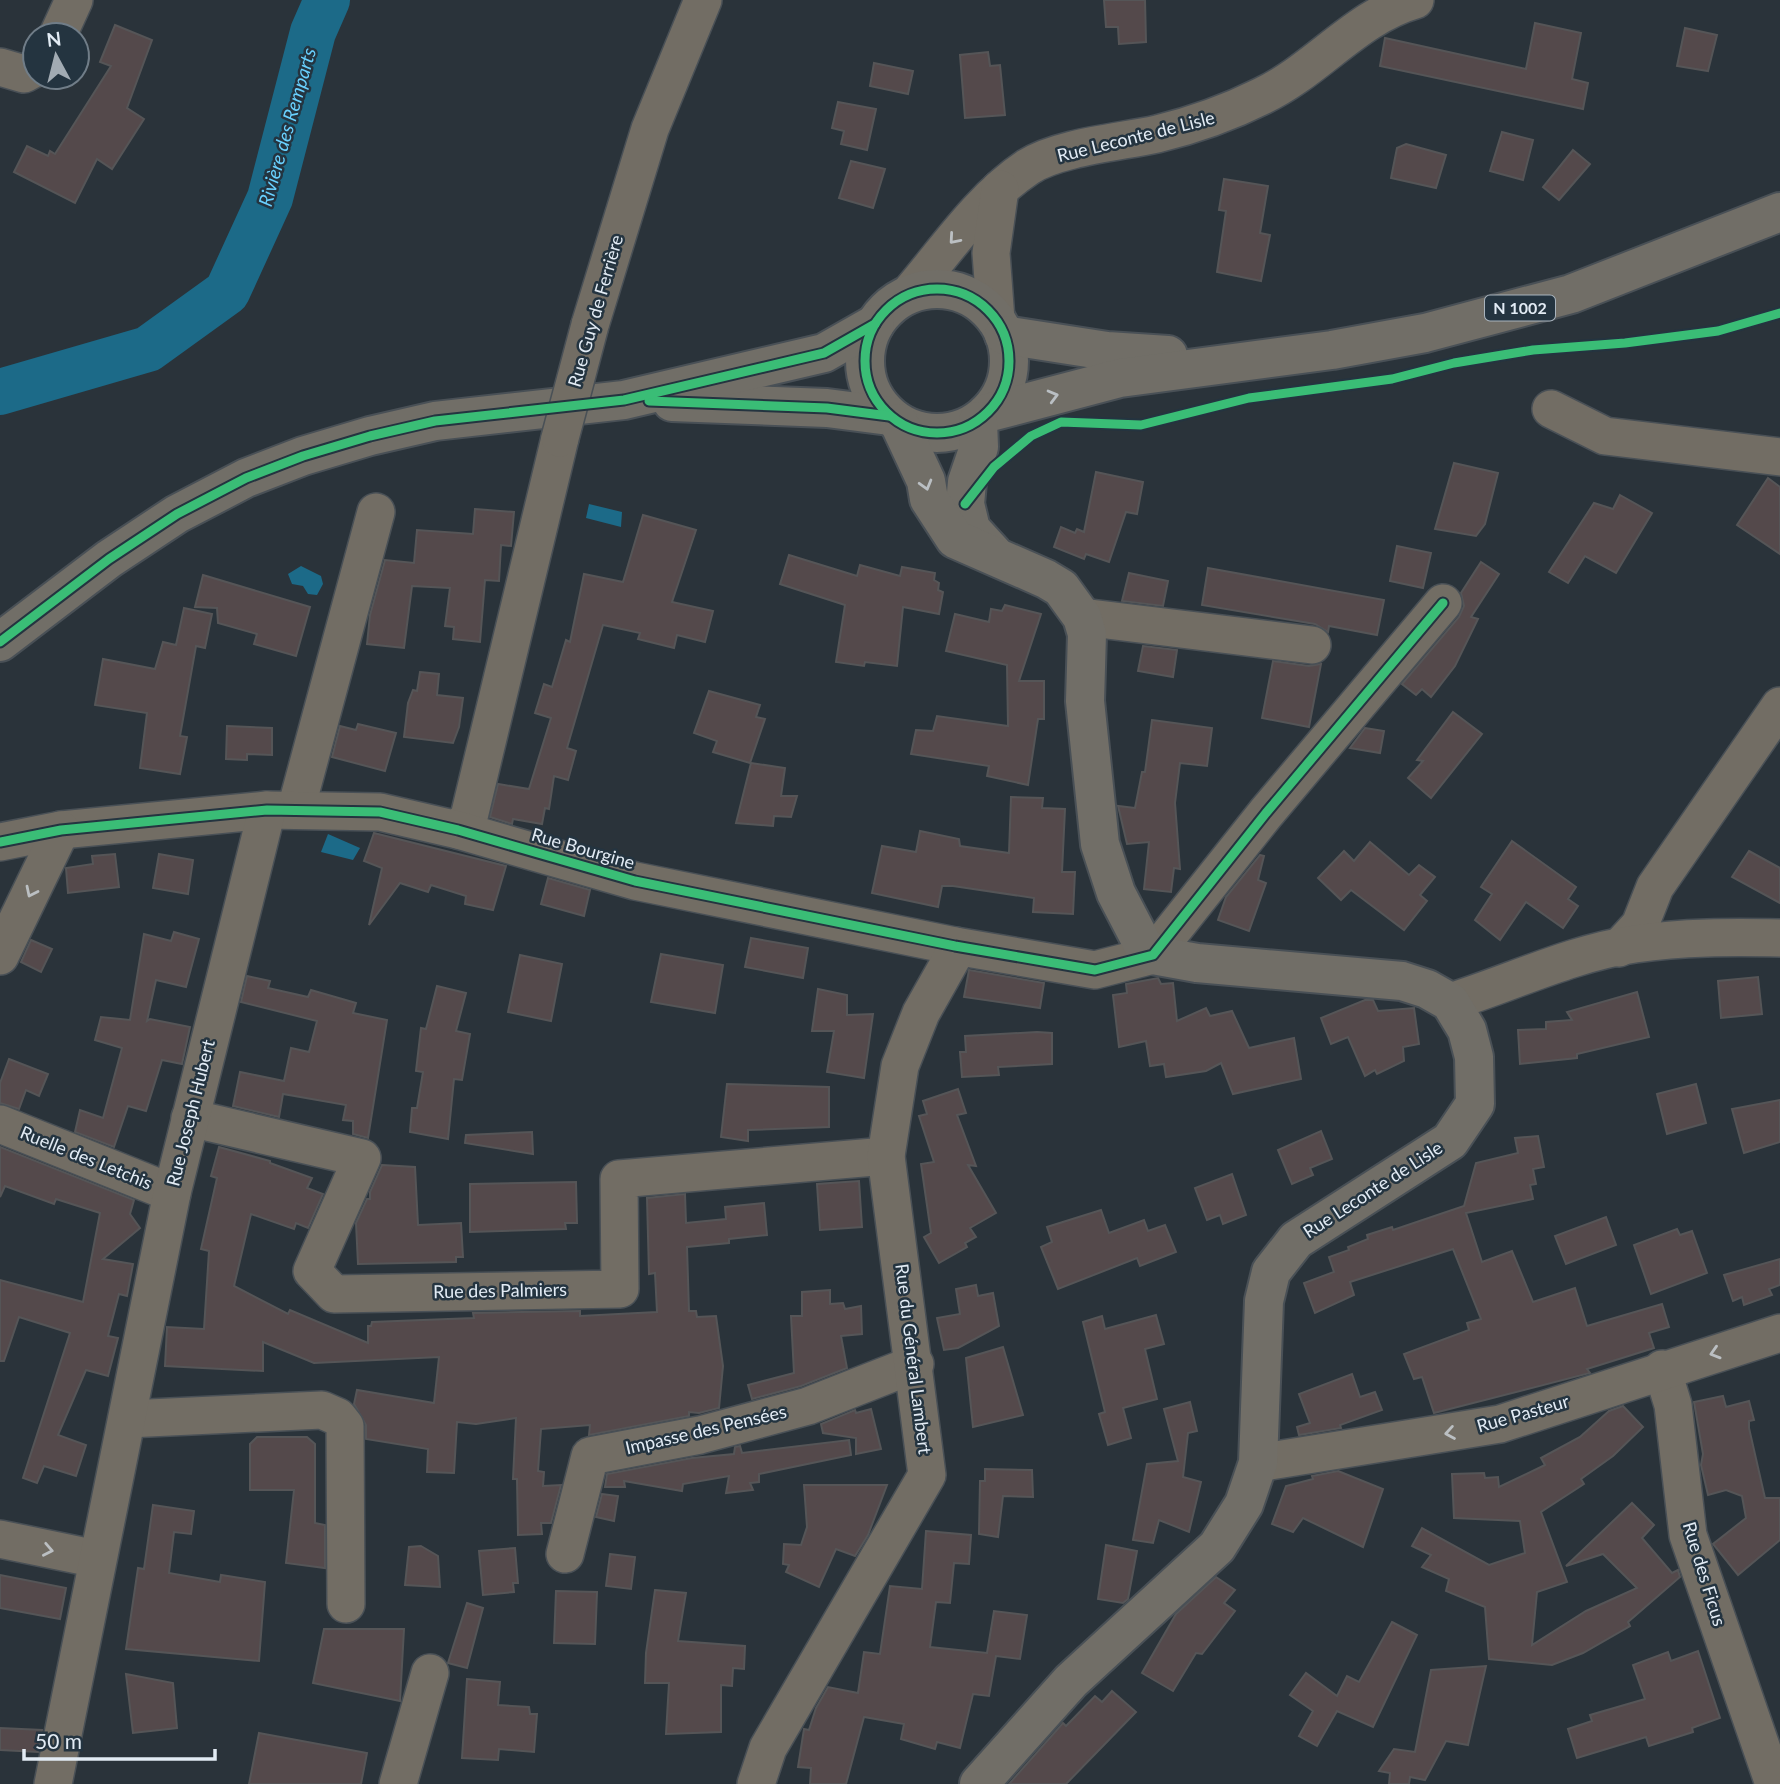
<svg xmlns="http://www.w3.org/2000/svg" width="1780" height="1784" font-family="Lato,sans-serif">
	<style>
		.water { fill: #1c6a88 }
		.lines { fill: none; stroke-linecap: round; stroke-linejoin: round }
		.river { stroke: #1c6a88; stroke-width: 46 }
		.building { fill: #54494b; stroke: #555557; stroke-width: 2 }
		.minor-casing { stroke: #495056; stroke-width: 40 }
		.major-casing { stroke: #495056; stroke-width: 42 }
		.minor { stroke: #726d64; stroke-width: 37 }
		.major { stroke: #716e67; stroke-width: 38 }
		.minor-bridge-casing { stroke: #495056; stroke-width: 40; stroke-linecap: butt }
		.minor-bridge { stroke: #726d64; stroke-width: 37 }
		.cycleway-casing { stroke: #243440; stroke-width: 13 }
		.cycleway { stroke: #3abd76; stroke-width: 9 }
		.oneway { stroke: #bbbfc2 }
		.oneway2 { stroke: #babfc3 }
		.labels { text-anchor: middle; stroke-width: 5; stroke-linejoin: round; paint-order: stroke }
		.shield { fill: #243440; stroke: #a9b4be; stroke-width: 2 }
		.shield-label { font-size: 16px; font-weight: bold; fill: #e2ebf4 }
		.street-label { font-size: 18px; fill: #e2ebf4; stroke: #243440 }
		.water-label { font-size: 19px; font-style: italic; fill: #69d1ff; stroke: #243440 }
	</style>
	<rect width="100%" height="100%" fill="#2a333a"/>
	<g class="water">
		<path d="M589 504 622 512 621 527 586 518Z"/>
		<path d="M301 566 321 576 323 584 317 595 308 594 303 586 292 584 288 574Z"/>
		<path d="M328 834 360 848 353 860 321 852Z"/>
	</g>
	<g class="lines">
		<path class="river" d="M0 392 148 349 227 292 270 198 313 32 327 0"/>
	</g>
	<g class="building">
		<path d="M1104 0H1145L1146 42 1119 44 1118 27H1106Z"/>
		<path d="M1535 23 1581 33 1572 79 1588 83 1583 109 1380 66 1385 38 1526 69Z"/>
		<path d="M115 25 152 40 127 108 144 119 112 169 97 159 75 203 14 172 27 146 48 156 50 151 55 154 111 66 100 62Z"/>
		<path d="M1685 28 1717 35 1708 71 1677 66Z"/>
		<path d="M988 52 990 66 1000 65 1005 115 965 118 960 55Z"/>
		<path d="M874 63 913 71 908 94 870 86Z"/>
		<path d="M838 102 876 109 867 150 841 144 844 131 832 128Z"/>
		<path d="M1502 132 1533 140 1523 180 1490 171Z"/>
		<path d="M1406 144 1446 155 1436 188 1391 178 1397 148Z"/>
		<path d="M1573 150 1590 164 1559 200 1543 187Z"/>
		<path d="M851 161 885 169 873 208 839 198Z"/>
		<path d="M1224 179 1268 186 1260 233 1270 235 1261 281 1217 272 1226 211 1219 210Z"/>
		<path d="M1454 463 1498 473 1485 524 1476 536 1435 529Z"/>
		<path d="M1096 472 1143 482 1137 514 1126 512 1109 562 1086 554 1084 559 1054 547 1061 527 1075 533 1077 529 1084 532Z"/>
		<path d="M1768 478 1780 487V554L1737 525Z"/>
		<path d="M1620 495 1652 513 1616 573 1585 556 1568 583 1549 572 1594 503 1613 509Z"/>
		<path d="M475 509 514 512 511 546 501 545 499 581 485 580 480 642 453 639 454 627 445 626 450 588 412 586 404 648 367 644 370 615 385 560 414 563 417 530 473 534Z"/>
		<path d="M643 515 696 530 672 602 713 611 705 642 677 635 674 648 638 639 640 633 603 625 567 748 576 751 568 780 554 776 549 809 545 808 542 824 513 819 512 824 490 817 498 784 529 789 551 718 535 713 544 684 552 687 566 640 570 642 584 574 623 582Z"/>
		<path d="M1397 546 1431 553 1423 588 1390 581Z"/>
		<path d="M789 555 857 576 860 565 900 576 902 567 935 573 934 580 939 583 938 590 943 592 939 614 903 607 897 666 865 662 864 666 836 662 845 605 780 584Z"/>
		<path d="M1481 562 1499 574 1471 617 1478 619 1455 666 1431 697 1422 689 1416 695 1402 684 1459 617 1464 606 1461 593Z"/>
		<path d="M1208 568 1384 600 1377 635 1329 626 1328 632 1315 624 1202 605Z"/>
		<path d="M1129 573 1168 581 1163 606 1122 601Z"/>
		<path d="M203 575 310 607 296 656 254 644 257 634 218 623 217 608 195 607Z"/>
		<path d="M1005 605 1041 614 1019 681H1044V719H1038L1028 785 987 776 989 766 911 754 916 730 933 731 937 716 1008 726 1007 665 946 651 955 614 989 622 991 609 1002 611Z"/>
		<path d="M184 608 212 614 205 648 196 646 180 736 187 737 180 774 140 768 147 713 95 705 103 659 155 669 163 642 176 645Z"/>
		<path d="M1143 646 1177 650 1173 677 1138 671Z"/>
		<path d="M1273 661 1309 666 1321 664 1309 727 1262 718Z"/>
		<path d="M420 672 439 674 437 695 463 698 459 727 453 743 404 737 408 703 413 690 417 691Z"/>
		<path d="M709 691 760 705 756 717 765 719 750 763 713 752 717 741 694 733Z"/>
		<path d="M1453 712 1482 734 1431 798 1408 778 1423 761 1417 760Z"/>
		<path d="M1152 720 1212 728 1207 766 1180 763 1175 803 1180 869 1174 868 1171 892 1144 889 1149 842 1127 844 1118 806 1135 808 1142 772H1145Z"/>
		<path d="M358 724 396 733 385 771 332 757 340 726 356 730Z"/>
		<path d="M227 726 272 728V755L247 754V760L226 759Z"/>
		<path d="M1365 728 1384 731 1380 753 1350 748Z"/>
		<path d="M751 763 785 768 781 796H797L791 817 774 816 773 826 736 823Z"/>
		<path d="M1011 797 1043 798 1042 808 1065 809 1062 872H1075L1073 914 1033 912 1034 898 953 886H942L938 907 872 893 882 846 916 852 920 831 959 839 960 846 1009 853Z"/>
		<path d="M374 833 506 866 493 910 465 904 466 896 431 885 428 892 400 883 369 925 382 868 364 861Z"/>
		<path d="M1512 841 1576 887 1568 899 1578 906 1563 928 1526 902 1500 940 1475 920 1492 894 1481 887Z"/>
		<path d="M1370 842 1409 875 1419 865 1435 877 1420 895 1427 901 1404 930 1351 890 1341 900 1318 878 1344 851 1354 861Z"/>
		<path d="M1749 851 1780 868V903L1732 877Z"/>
		<path d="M115 854 119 887 68 893 66 868 93 864 92 856Z"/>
		<path d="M159 854 193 860 188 894 153 888Z"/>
		<path d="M1260 855 1264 856 1258 880 1266 883 1249 931 1218 920 1226 897Z"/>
		<path d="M548 878 590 890 584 916 541 904Z"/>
		<path d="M174 932 199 939 186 987 156 980 147 1021 150 1019 190 1027 182 1064 162 1060 146 1111 128 1106 114 1147 75 1132 80 1110 103 1118 122 1048 95 1040 101 1017 130 1020 144 934 171 941Z"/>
		<path d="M751 938 808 948 803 978 745 967Z"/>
		<path d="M31 940 52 949 41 972 21 962Z"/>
		<path d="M661 954 723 965 715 1013 651 1002Z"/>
		<path d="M520 955 562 964 551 1021 508 1012Z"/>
		<path d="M969 970 1044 983 1040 1008 964 997Z"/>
		<path d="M247 976 270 981 268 988 308 997 311 990 356 1003 353 1013 387 1020 368 1138 353 1134V1121L343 1120 346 1105 283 1094 279 1117 233 1106 240 1072 284 1081 291 1048 309 1052 317 1021 241 1002Z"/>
		<path d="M1758 977 1762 1014 1721 1018 1718 981Z"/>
		<path d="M1158 978 1161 984 1173 983 1177 1021 1206 1008 1210 1016 1232 1011 1249 1048 1294 1038 1301 1079 1233 1094 1221 1063 1206 1071 1166 1077 1164 1064 1150 1066 1146 1041 1119 1047 1113 995 1127 993 1126 984Z"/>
		<path d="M437 986 466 993 456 1031 470 1034 462 1080 454 1079 448 1139 410 1132 412 1108H417L423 1072 416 1071 421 1028 426 1029Z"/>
		<path d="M818 989 847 995V1015L873 1014 864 1078 827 1072 834 1031H812Z"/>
		<path d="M1637 992 1649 1037 1577 1054V1058L1520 1064 1518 1030 1546 1029V1022L1572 1020 1567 1012Z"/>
		<path d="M1365 1000H1373L1378 1011 1414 1008 1419 1044 1403 1047 1404 1061 1377 1074 1375 1070 1365 1076 1348 1037 1331 1044 1321 1018Z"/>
		<path d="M1037 1032 1052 1033V1064L998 1067 999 1075 962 1077 960 1052H966L965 1036Z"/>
		<path d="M9 1059 48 1074 39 1096 26 1090 19 1109 0 1103V1083Z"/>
		<path d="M727 1084 829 1087V1127L748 1130V1141L721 1137Z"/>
		<path d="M1696 1084 1706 1123 1667 1134 1657 1094Z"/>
		<path d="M958 1089 966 1113 957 1115 976 1166 968 1165 996 1213 970 1228 976 1237 965 1243 967 1247 939 1263 924 1237 931 1233 921 1164 934 1162 919 1116 927 1114 923 1101Z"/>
		<path d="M1780 1100V1142L1744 1153 1732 1109Z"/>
		<path d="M1321 1131 1332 1159 1310 1168 1313 1175 1292 1184 1278 1150Z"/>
		<path d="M532 1132 533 1154 465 1143 466 1135Z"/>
		<path d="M1538 1136 1544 1167 1533 1169 1536 1184 1530 1185 1533 1199 1466 1213 1482 1262 1512 1251 1533 1302 1575 1288 1587 1326 1662 1304 1669 1327 1649 1333 1654 1348 1587 1369 1590 1373 1434 1413 1422 1377 1414 1379 1404 1354 1469 1330 1467 1323 1481 1319 1453 1249 1350 1282 1354 1295 1315 1313 1304 1283 1334 1272 1329 1257 1349 1250 1348 1247 1368 1239 1367 1235 1392 1227 1393 1230 1464 1206 1476 1163 1518 1153 1515 1138Z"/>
		<path d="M0 1147 134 1200 130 1214 140 1228 103 1259 133 1264 127 1296 119 1294 108 1336 118 1338 108 1376 86 1370 58 1435 86 1445 76 1476 44 1466 37 1483 23 1478 70 1333 19 1317 4 1361H0V1280L83 1302 100 1213 56 1199 54 1204 5 1186 0 1197Z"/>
		<path d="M219 1147 270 1161V1163L312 1178 307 1188 323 1194 308 1228 296 1223 294 1229 251 1214 234 1286 288 1314 290 1310 368 1343V1326H371L372 1322 474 1318 473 1313 580 1311V1316L657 1312 655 1273 649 1274 647 1198 685 1194 686 1223 726 1219 725 1207 764 1203 767 1235 729 1239V1243L687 1247 689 1311H696L697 1317 716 1316 723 1366 719 1408 699 1413 689 1412V1416L589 1435 590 1425 541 1429 538 1471 544 1472 543 1486 561 1485 551 1523H541L542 1534 518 1535 517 1479H513L516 1418 476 1424 457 1422 454 1473 427 1472 428 1449 366 1439V1425L354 1404 357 1390 434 1403 439 1357 314 1363 263 1342V1371L165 1366 167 1327 204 1329 209 1251 201 1249 217 1178 211 1176Z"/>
		<path d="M382 1165 415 1167 418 1225 461 1223 463 1257H456V1262L358 1264 356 1223 367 1199H370V1192Z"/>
		<path d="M1232 1174 1246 1215 1223 1224 1220 1215 1207 1220 1195 1188Z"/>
		<path d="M859 1181 862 1227 820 1230 817 1184Z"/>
		<path d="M576 1182 577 1223H565L566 1229 470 1232V1184Z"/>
		<path d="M1101 1210 1109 1233 1144 1220 1148 1231 1165 1225 1176 1252 1140 1266 1137 1258 1058 1289 1041 1247 1052 1242 1047 1227Z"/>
		<path d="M1606 1217 1616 1245 1566 1264 1555 1236Z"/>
		<path d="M1677 1229 1680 1235 1692 1231 1707 1273 1651 1294 1634 1245Z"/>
		<path d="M1780 1259V1285L1769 1289 1772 1295 1744 1305 1742 1297 1733 1301 1724 1275Z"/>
		<path d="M976 1285 978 1296 993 1293 999 1326 958 1348 944 1350 937 1318 960 1314 956 1289Z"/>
		<path d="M830 1290V1304L843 1303 845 1309 861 1306 862 1334 841 1336 847 1368 801 1386 752 1399 748 1385 794 1373 791 1316H802V1292Z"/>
		<path d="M1156 1315 1164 1344 1145 1349 1157 1399 1123 1408 1131 1438 1108 1445 1099 1414 1105 1412 1083 1322 1102 1316 1105 1329Z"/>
		<path d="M1003 1347 1023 1415 973 1427 966 1358Z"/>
		<path d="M1352 1374 1360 1397 1375 1392 1382 1410 1340 1425 1341 1428 1299 1435 1297 1427 1310 1423 1299 1394Z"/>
		<path d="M1723 1396 1726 1407 1749 1401 1754 1420 1749 1421V1428L1765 1498H1780V1540L1738 1575 1713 1544 1746 1518 1742 1496 1726 1490 1708 1495 1701 1465 1703 1454 1694 1402Z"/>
		<path d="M1190 1402 1197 1431 1188 1433 1183 1477 1201 1482 1189 1532 1159 1520 1153 1543 1133 1540 1147 1464 1178 1461 1164 1409Z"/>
		<path d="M1623 1406 1643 1427 1613 1456 1581 1479 1584 1484 1541 1512 1567 1582 1537 1592 1532 1645 1586 1611 1637 1588 1603 1554 1566 1566 1632 1503 1654 1525 1642 1538 1672 1573 1678 1570 1680 1577 1628 1622 1630 1626 1583 1653 1552 1665 1489 1659 1485 1607 1446 1591 1449 1579 1422 1567 1431 1555 1412 1546 1422 1528 1489 1565 1525 1553 1520 1521 1454 1518 1452 1474 1484 1473 1485 1478 1498 1477 1499 1487 1545 1465 1541 1458 1580 1437 1609 1411Z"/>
		<path d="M871 1409 881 1449 856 1454V1438L823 1433 821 1424 855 1410 856 1413Z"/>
		<path d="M257 1437H307L315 1444V1523L325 1525V1568L286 1563 294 1490H250V1444Z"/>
		<path d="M849 1440 851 1455 759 1474V1482L750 1483 753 1490 726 1493 729 1476 683 1484 682 1491 624 1481 625 1487H605L607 1474 692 1458 734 1454 735 1447 740 1446 742 1453Z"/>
		<path d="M985 1469 1032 1470 1033 1497 1003 1496 998 1537 979 1534 980 1481H985Z"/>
		<path d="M1338 1471 1383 1489 1363 1547 1303 1518 1293 1532 1272 1524 1286 1486 1313 1479 1312 1476Z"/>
		<path d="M804 1485H887L868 1535 855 1556 836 1549 819 1587 786 1572 789 1565 783 1564 784 1544 801 1545 807 1527Z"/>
		<path d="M602 1494 618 1496 614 1521 596 1517Z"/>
		<path d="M153 1505 194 1511 191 1534 174 1532 169 1573 220 1582 221 1575 265 1582 259 1661 126 1649 138 1568 144 1569Z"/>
		<path d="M926 1531 971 1535 969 1564 954 1563 950 1603 936 1602 930 1647 987 1653 994 1611 1027 1615 1020 1659 996 1656 989 1696 973 1694 960 1748 937 1742 935 1749 901 1739 904 1724 864 1717 846 1784H810L811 1768 798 1767 804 1729 809 1730 816 1708 828 1687 858 1693 864 1652 880 1654 890 1586 922 1589Z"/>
		<path d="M1106 1545 1137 1551 1128 1599 1123 1603 1098 1599Z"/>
		<path d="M421 1546 438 1556 440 1587 405 1585 409 1547Z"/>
		<path d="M515 1548 518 1583H513L514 1592 483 1595 479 1551Z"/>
		<path d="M610 1554 635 1557 631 1589 606 1586Z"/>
		<path d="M0 1575 66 1588 60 1619 0 1608Z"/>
		<path d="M1216 1577 1235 1590 1224 1603 1235 1611 1202 1654 1196 1653 1173 1691 1142 1673 1176 1614Z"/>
		<path d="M655 1590 686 1593 678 1641 745 1646 744 1669 733 1668 732 1686 721 1685V1732L666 1734 669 1683H645L646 1653Z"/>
		<path d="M556 1591 597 1592 595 1644 554 1643Z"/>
		<path d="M467 1603 483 1608 467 1668 448 1663Z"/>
		<path d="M1392 1622 1417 1635 1373 1727 1337 1711 1317 1746 1299 1736 1313 1711 1290 1695 1306 1673 1337 1696 1347 1676 1359 1682Z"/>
		<path d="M324 1629H404L400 1701 313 1683Z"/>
		<path d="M1698 1651 1720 1718 1692 1728 1693 1732 1649 1746 1646 1737 1577 1758 1568 1729 1592 1721 1590 1715 1645 1699 1633 1665 1668 1652 1671 1661Z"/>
		<path d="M1486 1666 1468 1745 1446 1741 1425 1780 1410 1777 1409 1784H1389L1390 1773 1379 1771 1394 1749 1415 1752 1431 1670Z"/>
		<path d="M126 1674 173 1683 177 1728 133 1733Z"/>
		<path d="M467 1679 500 1682 498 1705 529 1707 530 1714H537L534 1752 499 1749 498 1760 462 1758Z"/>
		<path d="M1112 1691 1136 1712 1066 1784H1009L1063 1723 1066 1726 1095 1696 1102 1702Z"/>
		<path d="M0 1728 42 1730 38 1752 0 1750Z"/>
		<path d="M259 1733 367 1753 361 1784H249Z"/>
	</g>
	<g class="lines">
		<defs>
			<g id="minor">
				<path d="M58 35 74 0"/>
				<path d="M0 67 24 74 35 68"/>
				<path d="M908 295C945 252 980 199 1028 167 1059 147 1121 142 1157 134 1194 125 1228 113 1262 96 1317 70 1356 17 1415 0"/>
				<path d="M996 320 991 253 1000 189"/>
				<path d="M590 325 650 129 703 0"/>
				<path d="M1551 409 1605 436 1780 457"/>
				<path d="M1082 617 1312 645"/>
				<path d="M296 809 376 512"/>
				<path d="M458 830 469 817 560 438"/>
				<path d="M0 842 61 830 267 810 380 812 458 830 635 881 955 946 1095 970 1153 955 1266 813 1443 603"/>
				<path d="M1619 948 1640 925 1655 887 1780 706"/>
				<path d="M0 956 61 830"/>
				<path d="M1450 1002C1511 983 1572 953 1635 944 1683 937 1731 937 1780 938"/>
				<path d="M190 1118 362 1158 312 1271 334 1294 620 1289 619 1179 886 1156"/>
				<path d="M0 1124 172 1193"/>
				<path d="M1662 1369 1673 1405 1688 1535 1774 1784"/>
				<path d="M127 1419 322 1410 338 1417 345 1426 346 1604"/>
				<path d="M1258 1463 1500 1424 1780 1333"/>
				<path d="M0 1539 97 1559"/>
				<path d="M565 1554 590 1456 700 1435 808 1406 915 1364"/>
				<path d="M53 1784 172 1193 267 810"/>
				<path d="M398 1784 430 1673"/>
				<path d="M756 1784 768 1748 927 1475 886 1156 900 1066 921 1013 952 958 955 946"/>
			</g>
			<g id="major">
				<circle cx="937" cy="361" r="72"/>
				<path d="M1004 335 1107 351 1168 355"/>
				<path d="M672 402 827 408 889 416"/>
				<path d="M987 413 1120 378 1332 350 1425 333 1571 294 1780 212"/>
				<path d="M978 421 979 447 967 482 965 504 971 529 993 553"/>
				<path d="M899 423 926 481 929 499 955 539 1046 579 1061 588 1082 617 1087 634 1085 701 1100 844 1116 893 1142 943 1153 955 1197 963 1402 981 1427 989 1450 1002 1467 1030 1474 1057 1475 1104 1450 1141 1296 1240 1271 1272 1264 1301 1258 1463 1244 1504 1217 1547 1071 1681 979 1784"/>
				<path d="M0 642 109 559 177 514 246 478 303 456 370 436 435 421 624 400 824 353 875 324"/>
			</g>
		</defs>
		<use href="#minor" class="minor-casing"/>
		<use href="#major" class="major-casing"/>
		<use href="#minor" class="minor"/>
		<use href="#major" class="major"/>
		<defs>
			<path id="minor-bridge" d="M560 438 590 325"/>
		</defs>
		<use href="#minor-bridge" class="minor-bridge-casing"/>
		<use href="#minor-bridge" class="minor-bridge"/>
		<defs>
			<g id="cycleway">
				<circle cx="937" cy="361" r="72"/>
				<path d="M649 401 827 408 889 416"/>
				<path d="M965 504 994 467 1031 436 1061 422 1141 425 1249 398 1392 379 1454 363 1533 350 1625 343 1718 331 1780 313"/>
				<path d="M0 642 109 559 177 514 246 478 303 456 370 436 435 421 624 400 824 353 875 324"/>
				<path d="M0 842 61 830 267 810 380 812 458 830 635 881 955 946 1095 970 1153 955 1266 813 1443 603"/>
			</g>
		</defs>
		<use href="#cycleway" class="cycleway-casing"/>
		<use href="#cycleway" class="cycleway"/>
	</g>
	<defs><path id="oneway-chevron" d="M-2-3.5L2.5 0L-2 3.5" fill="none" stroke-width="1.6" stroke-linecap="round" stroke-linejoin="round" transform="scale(1.75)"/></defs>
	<g class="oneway">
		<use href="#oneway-chevron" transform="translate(954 239) rotate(131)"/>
		<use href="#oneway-chevron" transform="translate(31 892) rotate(116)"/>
		<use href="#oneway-chevron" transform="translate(1715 1353) rotate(163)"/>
		<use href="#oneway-chevron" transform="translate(1450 1433) rotate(170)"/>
		<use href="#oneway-chevron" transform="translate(48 1550) rotate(11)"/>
	</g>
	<g class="oneway2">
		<use href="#oneway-chevron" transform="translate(1053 396) rotate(-15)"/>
		<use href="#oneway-chevron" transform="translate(926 485) rotate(74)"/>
	</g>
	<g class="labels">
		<rect class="shield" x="1485" y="295.5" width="70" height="25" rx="5"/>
		<g class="shield-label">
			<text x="1520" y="314">N 1002</text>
		</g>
		<g class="street-label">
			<text transform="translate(1136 137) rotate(-14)" y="6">Rue Leconte de Lisle</text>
			<text transform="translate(596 311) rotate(-74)" y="6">Rue Guy de Ferrière</text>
			<text transform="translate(583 849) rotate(16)" y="6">Rue Bourgine</text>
			<text transform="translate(191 1113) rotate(-76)" y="6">Rue Joseph Hubert</text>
			<text transform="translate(86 1158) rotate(22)" y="6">Ruelle des Letchis</text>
			<text transform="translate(1373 1190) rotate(-33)" y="6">Rue Leconte de Lisle</text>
			<text transform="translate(500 1291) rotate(-1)" y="6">Rue des Palmiers</text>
			<text transform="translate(913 1359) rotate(83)" y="6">Rue du Général Lambert</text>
			<text transform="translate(1523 1414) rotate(-16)" y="6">Rue Pasteur</text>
			<text transform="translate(706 1430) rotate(-13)" y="6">Impasse des Pensées</text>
			<text transform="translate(1704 1574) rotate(73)" y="6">Rue des Ficus</text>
		</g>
		<g class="water-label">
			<text transform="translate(287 127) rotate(-74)" y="7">Rivière des Remparts</text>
		</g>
	</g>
	<g transform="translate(56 56) rotate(353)"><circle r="33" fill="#243440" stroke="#707d88" stroke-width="2"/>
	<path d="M0-5L12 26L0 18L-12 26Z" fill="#a2abb3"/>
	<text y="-10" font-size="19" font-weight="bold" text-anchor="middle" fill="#e2ebf4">N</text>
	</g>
	<path d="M24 1749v10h191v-10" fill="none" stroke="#e2ebf4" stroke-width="3.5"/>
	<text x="35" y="1749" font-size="21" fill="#e2ebf4" stroke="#243440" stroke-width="5" paint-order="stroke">50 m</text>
</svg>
